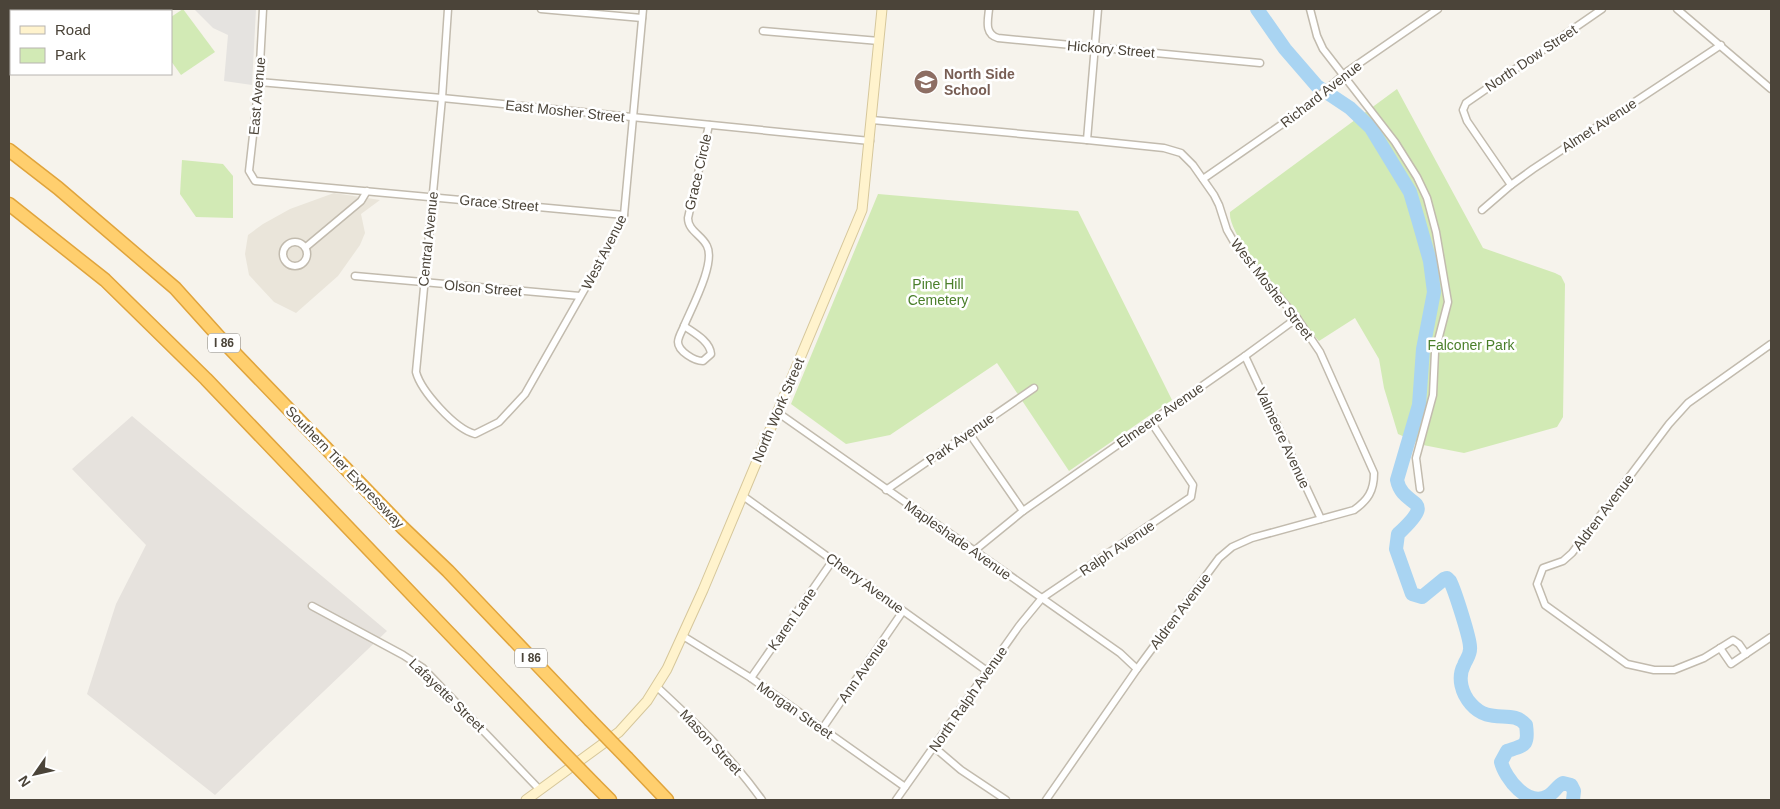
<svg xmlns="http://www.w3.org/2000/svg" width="1780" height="809" font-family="Helvetica,sans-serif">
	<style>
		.residential { fill: #eae5da }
		.industrial { fill: #e6e2dd }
		.green { fill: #d2eab5 }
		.parking { fill: #e5e3e0 }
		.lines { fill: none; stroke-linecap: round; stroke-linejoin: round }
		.river { stroke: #a9d4f2; stroke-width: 14 }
		.street-casing { stroke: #c2bbae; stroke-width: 9 }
		.secondary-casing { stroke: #d6c79b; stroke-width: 11 }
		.highway-casing { stroke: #e0a43c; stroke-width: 15 }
		.street { stroke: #fff; stroke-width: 6 }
		.secondary { stroke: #fff3cd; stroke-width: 9 }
		.highway { stroke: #ffcf6e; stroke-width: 12 }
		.highway-bridge-casing { stroke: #e0a43c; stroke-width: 15; stroke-linecap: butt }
		.highway-bridge { stroke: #ffcf6e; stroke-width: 12 }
		.labels { text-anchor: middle; stroke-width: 5; stroke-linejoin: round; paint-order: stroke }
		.shield { fill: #fff; stroke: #817c74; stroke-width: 1 }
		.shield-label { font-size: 12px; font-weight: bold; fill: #4b4439 }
		.street-label { font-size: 14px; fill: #4b4439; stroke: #fff }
		.education-label { font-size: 14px; font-weight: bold; fill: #785e54; stroke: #fff; text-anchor: start }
		.park-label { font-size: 14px; fill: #4a7f2a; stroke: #fff }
	</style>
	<rect width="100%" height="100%" fill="#f6f3ec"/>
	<path class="residential" d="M334 193 380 200 361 214 365 233 360 245 338 276 296 313 274 302 249 275 245 254 248 235 263 224 290 209Z"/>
	<path class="industrial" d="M132 416 387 631 215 795 87 694 116 604 146 545 72 469Z"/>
	<g class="green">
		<path d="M83 9H164L163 11H85Z"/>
		<path d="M183 9 215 52 181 75 171 61V17Z"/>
		<path d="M1397 89 1483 248 1555 273 1561 276 1565 284 1563 417 1557 427 1464 453 1423 445 1398 434 1384 388 1379 359 1355 318 1319 341C1299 317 1227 238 1230 212Z"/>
		<path d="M182 160 223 164 233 176V218L196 217 180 194Z"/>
		<path d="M878 194 1078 211 1172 400 1069 471 997 363 890 435 846 444 791 404Z"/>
	</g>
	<path class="parking" d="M194 9H256L252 85 224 81 228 35 213 28Z"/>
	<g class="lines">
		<path class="river" d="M1257 9 1285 49 1317 86 1350 108 1371 128 1410 192 1418 219 1430 261 1434 292 1423 349 1419 405 1397 480C1403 510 1440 495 1398 534L1396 549 1412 594 1422 597 1444 579 1447 578 1450 581C1455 591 1470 638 1470 647 1471 655 1466 659 1464 665 1457 678 1462 694 1471 704 1490 726 1512 708 1526 725 1529 746 1525 745 1507 751L1501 762C1505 778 1528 808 1548 796 1554 793 1557 786 1563 783L1571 785 1574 791 1573 800"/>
		<defs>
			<g id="street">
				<path d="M263 9 259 82 249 171 255 181 624 215"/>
				<path d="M448 9 442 98 416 372C421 391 455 429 475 434L499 422 525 394 612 241 624 215 643 9"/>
				<path d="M541 9 642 18"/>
				<path d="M989 9C988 20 984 34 998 38L1260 63"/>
				<path d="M1310 9 1317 36 1323 49 1395 142 1417 177 1427 198 1436 232 1448 302 1435 352 1433 395 1416 458 1420 489"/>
				<path d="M1677 9 1771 89"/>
				<path d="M763 31 879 41"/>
				<path d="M259 82 442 98 870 141"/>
				<path d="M872 120 1087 140 1164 148 1181 153 1193 165 1214 195 1219 205 1227 230 1238 249 1297 318 1320 352 1374 473C1374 491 1368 500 1354 510L1252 538 1232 547 1219 558 1137 669 1046 800"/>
				<path d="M1087 140 1098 9"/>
				<path d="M1203 179 1304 109 1348 71 1438 9"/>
				<path d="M1511 185 1467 121 1463 110 1466 103 1602 9"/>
				<path d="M1482 210 1511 185 1533 169 1721 45"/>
				<circle cx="295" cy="254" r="12"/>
				<path d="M306 247 361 201 367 191"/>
				<path d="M355 276 580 296"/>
				<path d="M684 326C691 309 716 263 707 246 702 235 688 231 688 218L709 125"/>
				<path d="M684 326C694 333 710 341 711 354L703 361C694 361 678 351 678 342 678 337 682 331 684 326Z"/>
				<path d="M1245 356 1321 519"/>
				<path d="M777 412 1120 653 1137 669"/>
				<path d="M969 433 1023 511"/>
				<path d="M886 490 1034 388"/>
				<path d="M743 496 987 671"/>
				<path d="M974 551 1023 511 1245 356 1297 318"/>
				<path d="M312 606 403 655 423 668 540 790"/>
				<path d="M683 636 751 678 905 787"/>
				<path d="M1720 648 1731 664 1771 637"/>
				<path d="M1746 654 1739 644 1733 640 1704 658 1674 670H1654L1627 664 1545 605 1537 584 1543 568 1563 561 1572 553 1669 424 1688 403 1771 344"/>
				<path d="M751 678 833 560"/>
				<path d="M656 686C694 721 732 758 762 800"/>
				<path d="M822 729 903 611"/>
				<path d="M934 747 961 770 1006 800"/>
				<path d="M896 800 1019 626 1042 598 1191 497 1193 485 1151 422"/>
			</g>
			<path id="secondary" d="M526 800 619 732 647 701 667 669 703 590 862 210 882 9"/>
			<g id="highway">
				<path d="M9 150 58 188 175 288 220 338 403 528 448 571 590 720"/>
				<path d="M9 204 105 280 206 379 553 742"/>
				<path d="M627 758 667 800"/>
				<path d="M595 785 610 800"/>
			</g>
		</defs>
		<use href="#street" class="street-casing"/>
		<use href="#secondary" class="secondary-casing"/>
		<use href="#highway" class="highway-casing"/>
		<use href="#street" class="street"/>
		<use href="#secondary" class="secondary"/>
		<use href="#highway" class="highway"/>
		<defs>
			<g id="highway-bridge">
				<path d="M590 720 627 758"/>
				<path d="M553 742 595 785"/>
			</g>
		</defs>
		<use href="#highway-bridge" class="highway-bridge-casing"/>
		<use href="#highway-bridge" class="highway-bridge"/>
	</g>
	<defs>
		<symbol id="school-disc" viewBox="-11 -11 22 22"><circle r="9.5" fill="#8d6e63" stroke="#fff"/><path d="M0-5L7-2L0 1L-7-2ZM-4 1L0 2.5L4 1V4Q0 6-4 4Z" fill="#fff"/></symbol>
	</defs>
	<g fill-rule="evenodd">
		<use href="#school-disc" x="912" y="68" width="28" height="28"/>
	</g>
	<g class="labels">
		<g class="shield">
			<rect x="208" y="333.5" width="32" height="19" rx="4"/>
			<rect x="515" y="648.5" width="32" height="19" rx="4"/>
		</g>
		<g class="shield-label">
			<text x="224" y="347">I 86</text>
			<text x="531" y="662">I 86</text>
		</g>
		<g class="street-label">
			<text transform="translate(1111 49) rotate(5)" y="5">Hickory Street</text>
			<text transform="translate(1531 58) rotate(-34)" y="5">North Dow Street</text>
			<text transform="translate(1321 94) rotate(-38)" y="5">Richard Avenue</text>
			<text transform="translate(257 96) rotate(-85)" y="5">East Avenue</text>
			<text transform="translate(565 111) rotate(6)" y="5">East Mosher Street</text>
			<text transform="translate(1599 125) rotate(-33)" y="5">Almet Avenue</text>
			<text transform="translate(698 172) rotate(-77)" y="5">Grace Circle</text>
			<text transform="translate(499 203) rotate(5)" y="5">Grace Street</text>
			<text transform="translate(428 239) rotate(-84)" y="5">Central Avenue</text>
			<text transform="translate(604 252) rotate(-63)" y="5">West Avenue</text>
			<text transform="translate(483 288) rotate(5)" y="5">Olson Street</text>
			<text transform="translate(1272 289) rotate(52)" y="5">West Mosher Street</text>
			<text transform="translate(778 410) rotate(-67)" y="5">North Work Street</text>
			<text transform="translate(1160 415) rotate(-35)" y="5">Elmeere Avenue</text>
			<text transform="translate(1283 438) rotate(65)" y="5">Valmeere Avenue</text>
			<text transform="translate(960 439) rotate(-35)" y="5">Park Avenue</text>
			<text transform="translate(345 467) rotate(46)" y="5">Southern Tier Expressway</text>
			<text transform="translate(1603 512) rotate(-53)" y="5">Aldren Avenue</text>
			<text transform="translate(958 540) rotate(35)" y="5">Mapleshade Avenue</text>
			<text transform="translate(1117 548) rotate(-34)" y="5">Ralph Avenue</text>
			<text transform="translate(865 583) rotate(36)" y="5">Cherry Avenue</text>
			<text transform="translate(1180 611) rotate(-53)" y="5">Aldren Avenue</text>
			<text transform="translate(792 619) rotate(-55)" y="5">Karen Lane</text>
			<text transform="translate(863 670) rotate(-55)" y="5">Ann Avenue</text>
			<text transform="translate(447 695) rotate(44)" y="5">Lafayette Street</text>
			<text transform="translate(968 699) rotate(-55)" y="5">North Ralph Avenue</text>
			<text transform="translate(795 710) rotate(35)" y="5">Morgan Street</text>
			<text transform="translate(711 742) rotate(47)" y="5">Mason Street</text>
		</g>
		<g class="education-label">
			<text x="944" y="79">North Side<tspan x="944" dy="16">School</tspan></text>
		</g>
		<g class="park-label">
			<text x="938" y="289">Pine Hill<tspan x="938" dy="16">Cemetery</tspan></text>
			<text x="1471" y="350">Falconer Park</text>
		</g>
	</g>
	<rect width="1780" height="809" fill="none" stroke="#4b4439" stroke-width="20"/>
	<rect x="10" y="10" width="162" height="65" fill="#ffffff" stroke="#b7b4b0"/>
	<rect x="20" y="26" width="25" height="8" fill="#fff3cd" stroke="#b7b4b0"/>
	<text x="55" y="35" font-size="15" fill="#4b4439">Road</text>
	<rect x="20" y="48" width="25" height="15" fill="#d2eab5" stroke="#b7b4b0"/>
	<text x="55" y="60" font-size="15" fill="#4b4439">Park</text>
	<g transform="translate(35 774) rotate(236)" stroke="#ffffff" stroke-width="4" paint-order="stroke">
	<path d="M0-4L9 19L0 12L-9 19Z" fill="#4b4439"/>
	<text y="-8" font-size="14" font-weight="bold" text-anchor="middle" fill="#4b4439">N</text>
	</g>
</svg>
